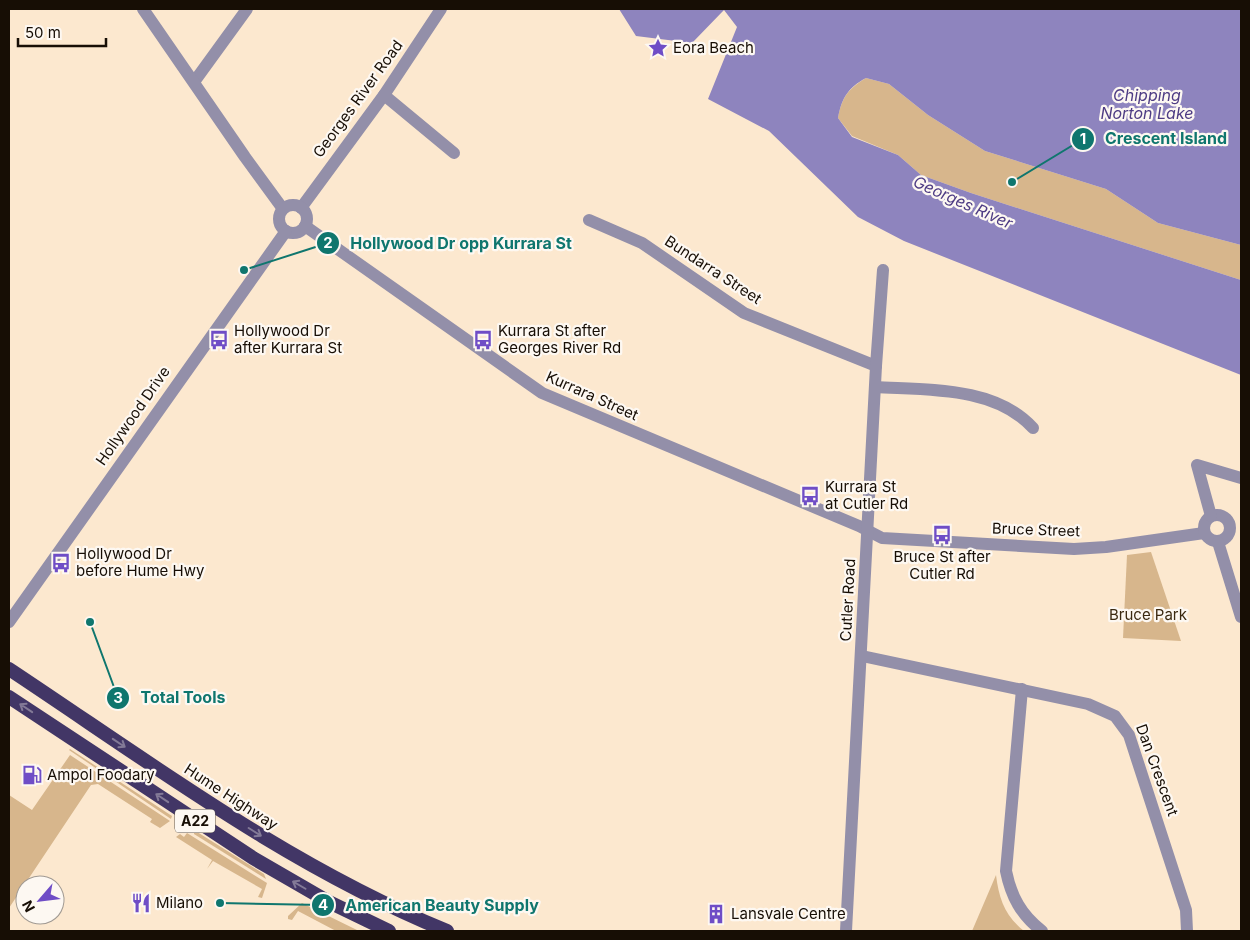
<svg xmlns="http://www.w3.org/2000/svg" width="1250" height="940" font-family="Inter,sans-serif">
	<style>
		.green { fill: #d7b68c }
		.water { fill: #8e84be }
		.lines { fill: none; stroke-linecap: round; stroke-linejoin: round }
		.minor { stroke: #938fa9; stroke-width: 12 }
		.tertiary { stroke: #938fa9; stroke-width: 12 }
		.trunk { stroke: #423666; stroke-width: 14 }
		.oneway { stroke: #837a97 }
		.labels { text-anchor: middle; stroke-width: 4.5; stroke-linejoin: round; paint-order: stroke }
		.shield { fill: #fdf8f2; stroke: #5c544c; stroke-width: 1 }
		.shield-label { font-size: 14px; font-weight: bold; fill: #170e05 }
		.poi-label { font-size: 15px; fill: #170e05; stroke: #fdf8f2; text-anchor: start }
		.street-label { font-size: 15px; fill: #170e05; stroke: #fdf8f2 }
		.park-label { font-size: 15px; fill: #3b2910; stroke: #fdf8f2 }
		.water-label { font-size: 16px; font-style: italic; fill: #4e3c84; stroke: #fdf8f2 }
		.leader { fill: none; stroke: #0f766e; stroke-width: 2 }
		.callout-dot { fill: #0f766e; stroke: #fdf8f2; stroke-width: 2 }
		.mark-label { font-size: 15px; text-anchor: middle; font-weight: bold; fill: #fff }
		.callout-label { font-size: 16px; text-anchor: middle; font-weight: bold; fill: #0f766e; stroke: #fdf8f2; stroke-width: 4.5; stroke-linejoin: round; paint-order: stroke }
	</style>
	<rect width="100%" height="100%" fill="#fce8cf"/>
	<g class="green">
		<path d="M866 78 889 84 928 115 985 151 1106 189 1158 223 1241 245V280L971 193 921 175 898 155 852 136 838 118C842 97 848 89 866 78Z"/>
		<path d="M1151 552 1181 641 1123 638 1127 555Z"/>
		<path d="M70 749 172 816 171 819 69 750Z"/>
		<path d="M70 755 170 821 160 828 150 822 152 819 98 784 91 785 9 908V795L32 810Z"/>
		<path d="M194 830 264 874 266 879 194 834Z"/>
		<path d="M187 833 267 883 262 898 258 897 262 889 213 861 207 869 212 860 176 837 180 834 184 837Z"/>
		<path d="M996 875C999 899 1005 916 1024 931H972Z"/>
		<path d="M302 903 359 931H336L298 911 292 920 288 919V916Z"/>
	</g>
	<path class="water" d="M619 9H1241V245L1158 223 1106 189 985 151 928 115 889 84 866 78C848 88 842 97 838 118L852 137 898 155 921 175 971 193 1241 280V375L904 241 858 217 769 131 708 99 737 27 724 10 692 43 636 36Z"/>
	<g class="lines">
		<g class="minor">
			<path d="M194 82 247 9"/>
			<path d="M384 95 454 153"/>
			<path d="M301 208 384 95 441 9"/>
			<path d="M589 220 642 243 744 313 876 366"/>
			<path d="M305 226 542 393 859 526 882 538 1074 549 1106 547 1204 533"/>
			<path d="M875 387C927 390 995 386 1033 428"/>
			<circle cx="1217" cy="528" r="13"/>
			<path d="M1211 516 1197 465 1241 478"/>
			<path d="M1218 542 1241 617"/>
			<path d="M862 656 1088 704 1115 716 1129 735 1186 910 1187 931"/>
			<path d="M1022 689 1006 871C1011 896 1021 915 1042 931"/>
			<path d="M846 931 876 366 883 270"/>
		</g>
		<g class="tertiary">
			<path d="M143 9 245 157 283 209"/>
			<circle cx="293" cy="219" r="14"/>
			<path d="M9 622 286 231"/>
		</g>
		<g class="trunk">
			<path d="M9 669C151 763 288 866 447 931"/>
			<path d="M9 697 253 858 329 902 389 931"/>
		</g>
	</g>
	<defs><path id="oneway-shaft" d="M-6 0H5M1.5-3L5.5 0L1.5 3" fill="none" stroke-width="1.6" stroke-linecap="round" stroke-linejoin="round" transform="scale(1.25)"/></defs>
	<g class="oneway">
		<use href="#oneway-shaft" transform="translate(26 708) rotate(-146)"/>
		<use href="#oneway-shaft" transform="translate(119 743) rotate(34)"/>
		<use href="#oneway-shaft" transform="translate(162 798) rotate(-146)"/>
		<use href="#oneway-shaft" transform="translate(255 832) rotate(32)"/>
		<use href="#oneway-shaft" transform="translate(299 885) rotate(-150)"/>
	</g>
	<defs>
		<symbol id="sight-bare" viewBox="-9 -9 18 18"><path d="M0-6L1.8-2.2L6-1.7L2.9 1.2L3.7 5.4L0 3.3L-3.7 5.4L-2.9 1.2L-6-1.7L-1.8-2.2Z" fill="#6f4dc6" stroke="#fdf8f2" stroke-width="2.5" paint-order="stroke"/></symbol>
		<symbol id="bus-bare" viewBox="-9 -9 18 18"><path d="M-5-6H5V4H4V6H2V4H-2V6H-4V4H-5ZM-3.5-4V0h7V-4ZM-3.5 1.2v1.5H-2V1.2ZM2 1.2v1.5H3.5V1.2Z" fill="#6f4dc6" stroke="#fdf8f2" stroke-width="2.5" paint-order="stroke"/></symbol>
		<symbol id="fuel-bare" viewBox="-9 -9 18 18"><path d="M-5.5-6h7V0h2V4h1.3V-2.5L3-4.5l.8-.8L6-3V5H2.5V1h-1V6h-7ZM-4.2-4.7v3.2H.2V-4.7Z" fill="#6f4dc6" stroke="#fdf8f2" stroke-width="2.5" paint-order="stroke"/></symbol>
		<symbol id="restaurant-bare" viewBox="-9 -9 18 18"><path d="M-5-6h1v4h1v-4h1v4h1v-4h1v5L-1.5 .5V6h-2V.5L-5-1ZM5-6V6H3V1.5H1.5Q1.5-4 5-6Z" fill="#6f4dc6" stroke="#fdf8f2" stroke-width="2.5" paint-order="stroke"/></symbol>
		<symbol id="building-bare" viewBox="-9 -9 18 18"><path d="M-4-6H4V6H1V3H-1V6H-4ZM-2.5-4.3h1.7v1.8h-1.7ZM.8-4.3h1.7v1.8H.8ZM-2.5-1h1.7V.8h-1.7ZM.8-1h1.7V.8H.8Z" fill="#6f4dc6" stroke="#fdf8f2" stroke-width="2.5" paint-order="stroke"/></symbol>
	</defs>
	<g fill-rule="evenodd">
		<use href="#sight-bare" x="644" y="34" width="28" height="28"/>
		<use href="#bus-bare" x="205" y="326" width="28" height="28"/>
		<use href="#bus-bare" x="469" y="326" width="28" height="28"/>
		<use href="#bus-bare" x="796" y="482" width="28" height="28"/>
		<use href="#bus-bare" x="928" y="521" width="28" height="28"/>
		<use href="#bus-bare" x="47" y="549" width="28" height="28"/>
		<use href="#fuel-bare" x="18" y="761" width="28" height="28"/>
		<use href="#restaurant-bare" x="127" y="889" width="28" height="28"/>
		<use href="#building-bare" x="702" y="900" width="28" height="28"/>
	</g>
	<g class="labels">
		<rect class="shield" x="175" y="809.5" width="40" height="23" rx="4"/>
		<g class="shield-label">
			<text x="195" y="826">A22</text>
		</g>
		<g class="poi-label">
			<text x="673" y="53">Eora Beach</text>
			<text x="234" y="336">Hollywood Dr<tspan x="234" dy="17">after Kurrara St</tspan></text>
			<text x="498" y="336">Kurrara St after<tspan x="498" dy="17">Georges River Rd</tspan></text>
			<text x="825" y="492">Kurrara St<tspan x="825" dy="17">at Cutler Rd</tspan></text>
			<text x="76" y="559">Hollywood Dr<tspan x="76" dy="17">before Hume Hwy</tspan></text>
			<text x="942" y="562" text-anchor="middle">Bruce St after<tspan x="942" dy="17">Cutler Rd</tspan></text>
			<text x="47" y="780">Ampol Foodary</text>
			<text x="156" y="908">Milano</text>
			<text x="731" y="919">Lansvale Centre</text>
		</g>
		<g class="street-label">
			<text transform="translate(358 99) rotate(-54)" y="5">Georges River Road</text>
			<text transform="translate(713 270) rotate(33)" y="5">Bundarra Street</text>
			<text transform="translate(592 396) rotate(24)" y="5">Kurrara Street</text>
			<text transform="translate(133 416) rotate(-55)" y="5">Hollywood Drive</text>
			<text transform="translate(1036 530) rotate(2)" y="5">Bruce Street</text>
			<text transform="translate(848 600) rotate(-87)" y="5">Cutler Road</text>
			<text transform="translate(1157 770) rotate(70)" y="5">Dan Crescent</text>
			<text transform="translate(231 797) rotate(33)" y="5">Hume Highway</text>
		</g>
		<g class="park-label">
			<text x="1148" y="620">Bruce Park</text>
		</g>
		<g class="water-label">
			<text x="1147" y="101">Chipping<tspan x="1147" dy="18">Norton Lake</tspan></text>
			<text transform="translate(963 202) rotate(24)" y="6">Georges River</text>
		</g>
	</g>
	<path class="leader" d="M1012 182L1083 139M244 270L328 243M90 622L118 698M220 903L323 905"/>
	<g class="callout-dot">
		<circle cx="1012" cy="182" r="5"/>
		<circle cx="244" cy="270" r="5"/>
		<circle cx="90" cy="622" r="5"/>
		<circle cx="220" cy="903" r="5"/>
		<circle cx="1083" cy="139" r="12"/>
		<circle cx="328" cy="243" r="12"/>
		<circle cx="118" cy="698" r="12"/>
		<circle cx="323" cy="905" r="12"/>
	</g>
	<g class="mark-label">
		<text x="1083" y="144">1</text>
		<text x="328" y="248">2</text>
		<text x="118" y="703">3</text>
		<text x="323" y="910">4</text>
	</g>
	<g class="callout-label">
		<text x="1166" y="144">Crescent Island</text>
		<text x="461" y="249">Hollywood Dr opp Kurrara St</text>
		<text x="183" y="703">Total Tools</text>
		<text x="442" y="911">American Beauty Supply</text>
	</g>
	<rect width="1250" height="940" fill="none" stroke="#170e05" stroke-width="20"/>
	<g transform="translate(40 900) rotate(242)"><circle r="24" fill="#fdf8f2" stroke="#a19a93"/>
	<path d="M0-4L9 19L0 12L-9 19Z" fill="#6f4dc6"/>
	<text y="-8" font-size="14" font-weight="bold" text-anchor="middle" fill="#170e05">N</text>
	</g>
	<path d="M18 38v8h88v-8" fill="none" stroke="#170e05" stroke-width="2.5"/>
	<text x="25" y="38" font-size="15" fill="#170e05" stroke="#fdf8f2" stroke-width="4" paint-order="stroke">50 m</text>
</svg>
